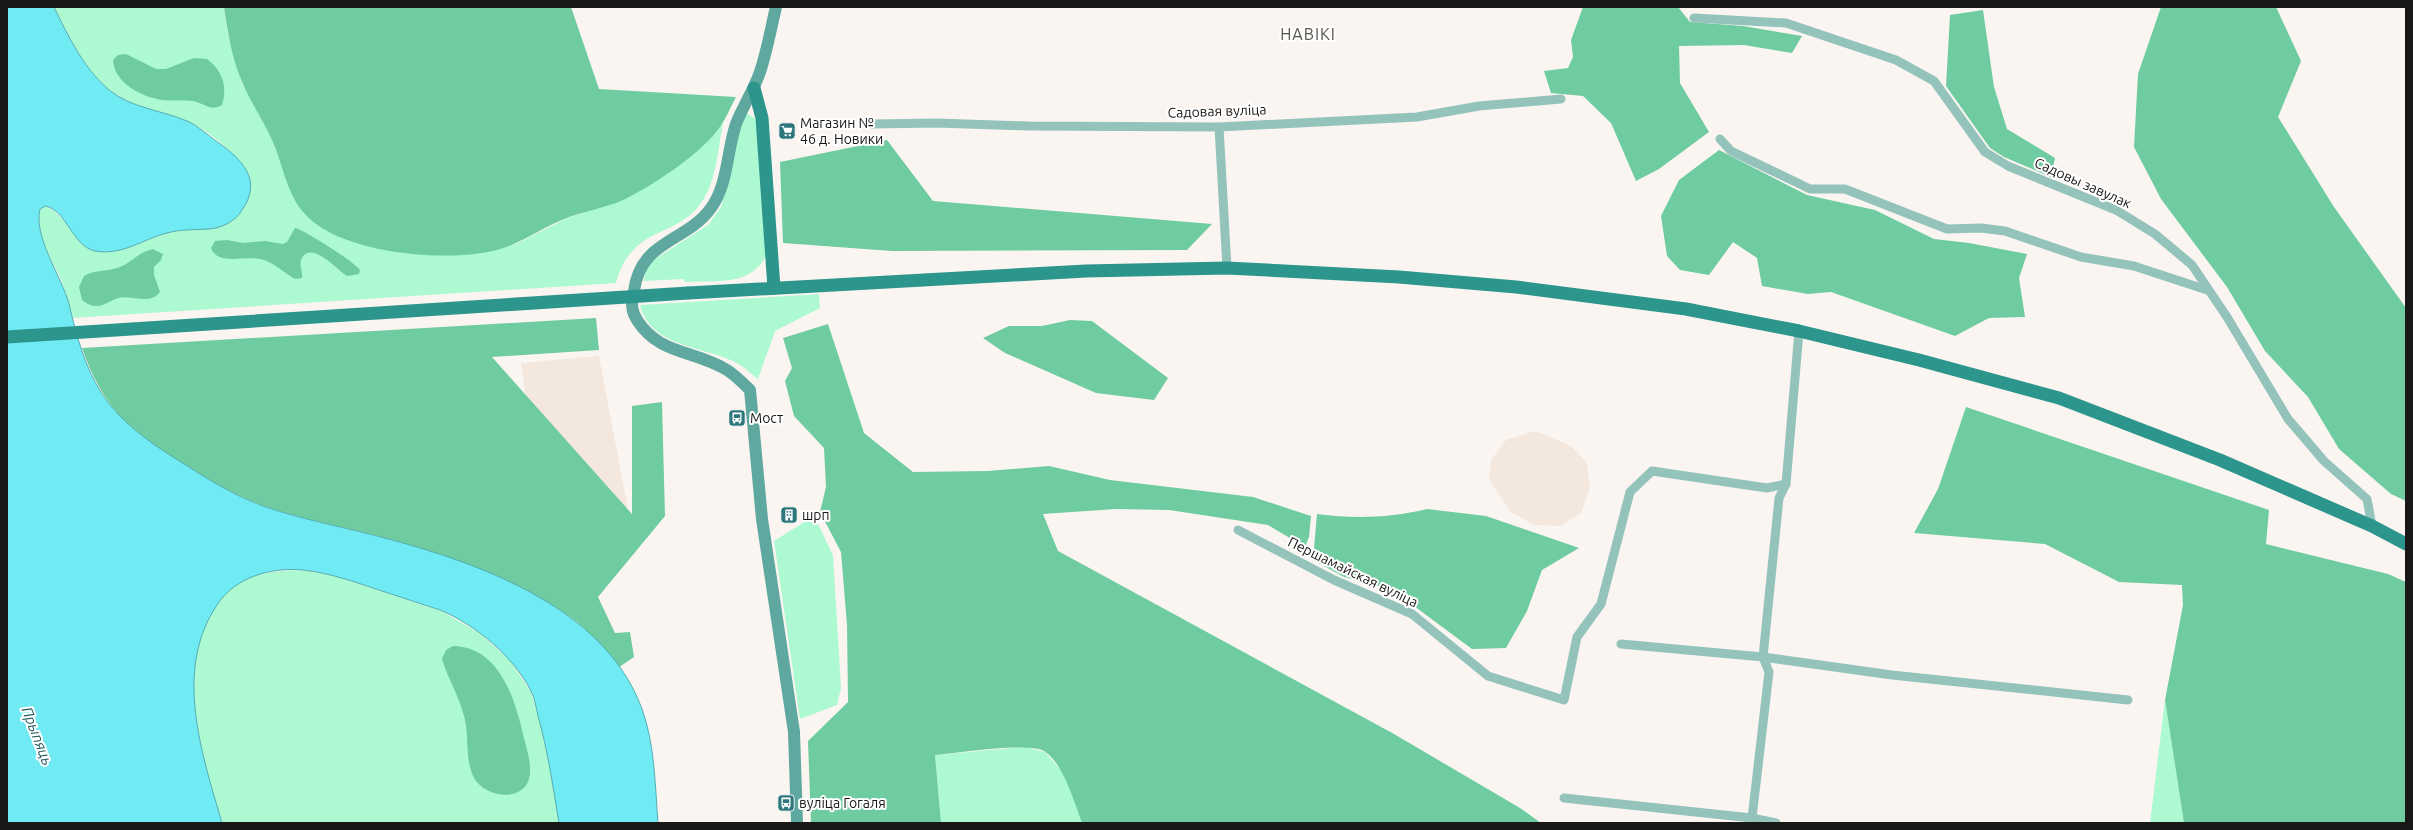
<svg xmlns="http://www.w3.org/2000/svg" width="2413" height="830" font-family="Ubuntu,sans-serif">
	<style>
		.built { fill: #f3e7de }
		.green { fill: #acf9d2 }
		.forest { fill: #6ecca0 }
		.water { fill: #70ebf4; stroke: #56acb1 }
		.lines { fill: none; stroke-linecap: round; stroke-linejoin: round }
		.street { stroke: #94c3bc; stroke-width: 9 }
		.secondary { stroke: #5fa8a0; stroke-width: 12 }
		.primary { stroke: #2c958c; stroke-width: 13 }
		.primary-bridge { stroke: #2c958c; stroke-width: 13 }
		.labels { text-anchor: middle; stroke-width: 4; stroke-linejoin: round; paint-order: stroke }
		.street-label { font-size: 14px; fill: #1a1816; stroke: #fff }
		.poi-label { font-size: 14px; fill: #1a1816; stroke: #fff; text-anchor: start }
		.water-label { font-size: 15px; font-style: italic; fill: #255b5e; stroke: #fff }
		.quarter-label { font-size: 16px; letter-spacing: 1px; fill: #56524e; stroke: #fff }
	</style>
	<rect width="100%" height="100%" fill="#fbf5f1"/>
	<g class="built">
		<path d="M599 356 628 510 543 518 521 363Z"/>
		<path d="M1535 431 1571 446 1587 463 1590 488 1581 513 1561 526 1535 525 1510 512 1489 479 1491 460 1506 440Z"/>
	</g>
	<g class="green">
		<path d="M54 7H224L228 34 242 83 271 137 295 200 304 213 348 240 403 253 453 255 516 244 567 218 620 201 638 192 703 145 723 123C718 148 717 178 703 200 678 240 632 223 616 283L72 318C69 306 66 294 62 282 53 261 34 233 40 209L45 206 54 211 94 251C129 255 148 233 181 230 209 228 216 233 238 211 241 208 246 205 247 200 249 195 251 188 250 182 245 159 208 130 187 121 161 110 131 108 109 90 84 69 68 36 54 7Z"/>
		<path d="M748 114 757 120 766 256C750 287 716 280 685 282L683 279 644 281 646 269 652 261 708 225 721 207 741 122 745 115Z"/>
		<path d="M819 294 820 308 775 331 758 379C750 373 742 365 733 361 700 346 650 346 640 305Z"/>
		<path d="M814 516 833 555 841 688 837 705 800 719 774 541Z"/>
		<path d="M302 570 332 575 441 611 478 632 509 659 531 692 545 738 559 823H222C203 757 172 671 215 608 223 595 232 586 246 579 263 571 283 571 302 570Z"/>
		<path d="M2165 700 2184 823H2150Z"/>
		<path d="M1025 747 1045 752 1066 776 1082 823H941L935 755Z"/>
	</g>
	<g class="forest">
		<path d="M224 7H571L599 89 736 97C730 108 725 121 717 131 696 157 651 187 621 201 604 208 586 211 569 217 544 226 523 243 497 250 447 263 340 254 305 214 286 194 283 163 271 138 263 120 251 103 243 84 232 60 228 33 224 7Z"/>
		<path d="M1583 7H1678L1690 22 1743 26 1802 36 1792 53 1744 45 1679 46 1680 83 1709 132 1659 169 1636 181 1611 123 1583 96 1551 93 1544 71 1568 68 1573 57 1571 40Z"/>
		<path d="M2161 7H2276L2301 61 2278 117 2334 207 2406 308V501L2391 494 2339 449 2308 397 2265 351 2227 287 2161 199 2134 147 2138 74Z"/>
		<path d="M1983 10 1994 87 2007 129 2055 158 2051 177 2004 157 1990 148 1946 86 1950 15Z"/>
		<path d="M126 54 156 69H166L194 58 207 59C222 70 228 87 222 105 211 112 204 103 193 101 183 100 172 101 162 100 142 97 114 83 113 60L118 55Z"/>
		<path d="M887 140 933 201 1212 224 1187 250 892 251 783 243 780 162Z"/>
		<path d="M1719 150 1807 195 1875 210 1934 239 1969 243 2027 254 2019 278 2025 317 1989 318 1955 336 1831 292 1808 294 1762 286 1757 258 1733 242 1709 275 1680 270 1667 256 1661 216 1679 180Z"/>
		<path d="M295 228C303 229 356 263 360 270L359 274 347 276C337 270 310 238 301 260 299 266 303 272 302 278L295 279C285 273 275 264 264 260 246 254 218 267 211 248L215 241 227 240 243 243 265 241 283 244 287 242Z"/>
		<path d="M153 249 163 254 161 260 154 267V275L160 292C149 306 132 294 118 298 109 301 103 307 94 306 89 305 86 303 82 300L79 287 84 276C96 269 108 272 120 267 132 262 139 252 153 249Z"/>
		<path d="M596 318 599 350 492 357 632 514V406L662 402 665 516 598 597 615 633 630 632 634 657 618 668C605 649 588 629 569 616 510 579 442 553 374 535 338 526 300 519 264 506 234 495 205 478 178 461 127 428 102 406 82 348Z"/>
		<path d="M1070 320 1092 321 1168 378 1154 400 1096 393 1005 353 983 338 1009 326H1042Z"/>
		<path d="M828 324 864 433 913 472 988 471 1049 466 1110 480 1253 497 1311 516 1309 537 1305 547 1268 525 1169 510 1116 509 1043 514 1058 551 1394 734 1520 808 1541 823H1082C1075 804 1063 762 1044 751 1026 742 958 753 935 755L941 823H811L808 741 848 702 847 625 841 552 820 512 826 487 824 448 794 416 785 381 792 368 783 338Z"/>
		<path d="M1966 407 2269 510 2266 544 2388 574 2406 582V823H2184L2165 700 2183 605 2182 585 2119 582 2045 544 1914 533 1938 489Z"/>
		<path d="M1427 509 1486 516 1579 548 1542 570 1527 611 1506 648 1472 649 1391 589 1344 577 1313 560 1317 514C1354 519 1390 518 1427 509Z"/>
		<path d="M453 646C500 647 515 699 524 738 527 750 531 762 530 774 527 803 486 799 474 778 464 758 470 737 464 716 459 696 448 679 442 659L446 650Z"/>
	</g>
	<path class="water" d="M7 7H54C68 36 84 69 109 90 131 108 161 110 187 121 199 126 208 136 219 143 242 160 263 180 242 210 236 221 222 228 209 229 195 230 181 229 167 233 143 239 122 256 95 251 72 246 67 210 45 206L40 209C33 237 62 277 69 304 76 334 85 368 102 394 120 421 146 440 173 457 203 476 233 496 266 507 301 519 338 526 373 535 471 560 604 604 642 709 655 745 655 785 658 823H559C553 787 548 751 538 716 536 708 535 698 531 691 513 656 476 625 440 610 423 604 405 599 388 593 360 584 332 573 303 570 271 567 235 577 217 605 173 670 202 754 222 823H7Z"/>
	<g class="lines">
		<g class="street">
			<path d="M1694 18 1786 23 1896 60 1934 81 1985 152 2008 166 2116 210 2155 234 2192 265 2227 317 2288 419 2324 461 2367 499 2372 526"/>
			<path d="M872 124 937 123 1029 126 1219 127 1417 117 1479 106 1561 99"/>
			<path d="M1219 127 1227 268"/>
			<path d="M1720 139 1731 151 1810 189H1845L1947 229 1981 228 2005 231 2081 257 2134 266 2207 290"/>
			<path d="M1238 530 1334 580 1412 614 1488 676 1564 700 1577 637 1601 604 1630 492 1652 471 1767 488 1786 484"/>
			<path d="M1621 644 1763 657 1892 675 2128 700"/>
			<path d="M1564 798 1752 818 1776 823"/>
			<path d="M1752 818 1769 672 1763 657 1779 498 1786 484 1799 331"/>
		</g>
		<path class="secondary" d="M776 7C771 28 767 51 760 72 754 90 743 106 736 124 727 150 728 185 711 208 686 243 641 239 634 291 632 302 630 309 637 320 659 355 695 350 727 370 735 375 743 383 750 390L762 519 794 732 797 823"/>
		<g class="primary">
			<path d="M754 88 762 118 774 288"/>
			<path d="M688 293 1086 271 1227 268 1399 277 1516 287 1686 309 1799 331 1919 360 2059 398 2220 460 2372 526 2406 544"/>
		</g>
		<path class="primary-bridge" d="M7 337 688 293"/>
	</g>
	<defs>
		<symbol id="supermarket-square" viewBox="-11 -11 22 22"><rect x="-9" y="-9" width="18" height="18" rx="4" fill="#2d777c" stroke="#fff"/><path d="M-6-5.5h2.5l.6 2H6L4.5 2H-2.5L-4.4-4H-6ZM-1.5 3.2a1.3 1.3 0 1 0 .1 0ZM3 3.2a1.3 1.3 0 1 0 .1 0Z" fill="#fff"/></symbol>
		<symbol id="bus-square" viewBox="-11 -11 22 22"><rect x="-9" y="-9" width="18" height="18" rx="4" fill="#2d777c" stroke="#fff"/><path d="M-5-6H5V4H4V6H2V4H-2V6H-4V4H-5ZM-3.5-4V0h7V-4ZM-3.5 1.2v1.5H-2V1.2ZM2 1.2v1.5H3.5V1.2Z" fill="#fff"/></symbol>
		<symbol id="building-square" viewBox="-11 -11 22 22"><rect x="-9" y="-9" width="18" height="18" rx="4" fill="#2d777c" stroke="#fff"/><path d="M-4-6H4V6H1V3H-1V6H-4ZM-2.5-4.3h1.7v1.8h-1.7ZM.8-4.3h1.7v1.8H.8ZM-2.5-1h1.7V.8h-1.7ZM.8-1h1.7V.8H.8Z" fill="#fff"/></symbol>
	</defs>
	<g fill-rule="evenodd">
		<use href="#supermarket-square" x="777" y="121" width="20" height="20"/>
		<use href="#bus-square" x="727" y="408" width="20" height="20"/>
		<use href="#building-square" x="779" y="505" width="20" height="20"/>
		<use href="#bus-square" x="776" y="793" width="20" height="20"/>
	</g>
	<g class="labels">
		<g class="street-label">
			<text transform="translate(1217 111) rotate(-2)" y="5">Садовая вуліца</text>
			<text transform="translate(2083 183) rotate(24)" y="5">Садовы завулак</text>
			<text transform="translate(1353 572) rotate(26)" y="5">Першамайская вуліца</text>
		</g>
		<g class="poi-label">
			<text x="800" y="128">Магазин №<tspan x="800" dy="16">46 д. Новики</tspan></text>
			<text x="750" y="423">Мост</text>
			<text x="802" y="520">шрп</text>
			<text x="799" y="808">вуліца Гогаля</text>
		</g>
		<g class="water-label">
			<text transform="translate(37 736) rotate(69)" y="5">Прыпяць</text>
		</g>
		<g class="quarter-label">
			<text x="1308" y="40">НАВІКІ</text>
		</g>
	</g>
	<rect width="2413" height="830" fill="none" stroke="#1a1816" stroke-width="16"/>
</svg>
